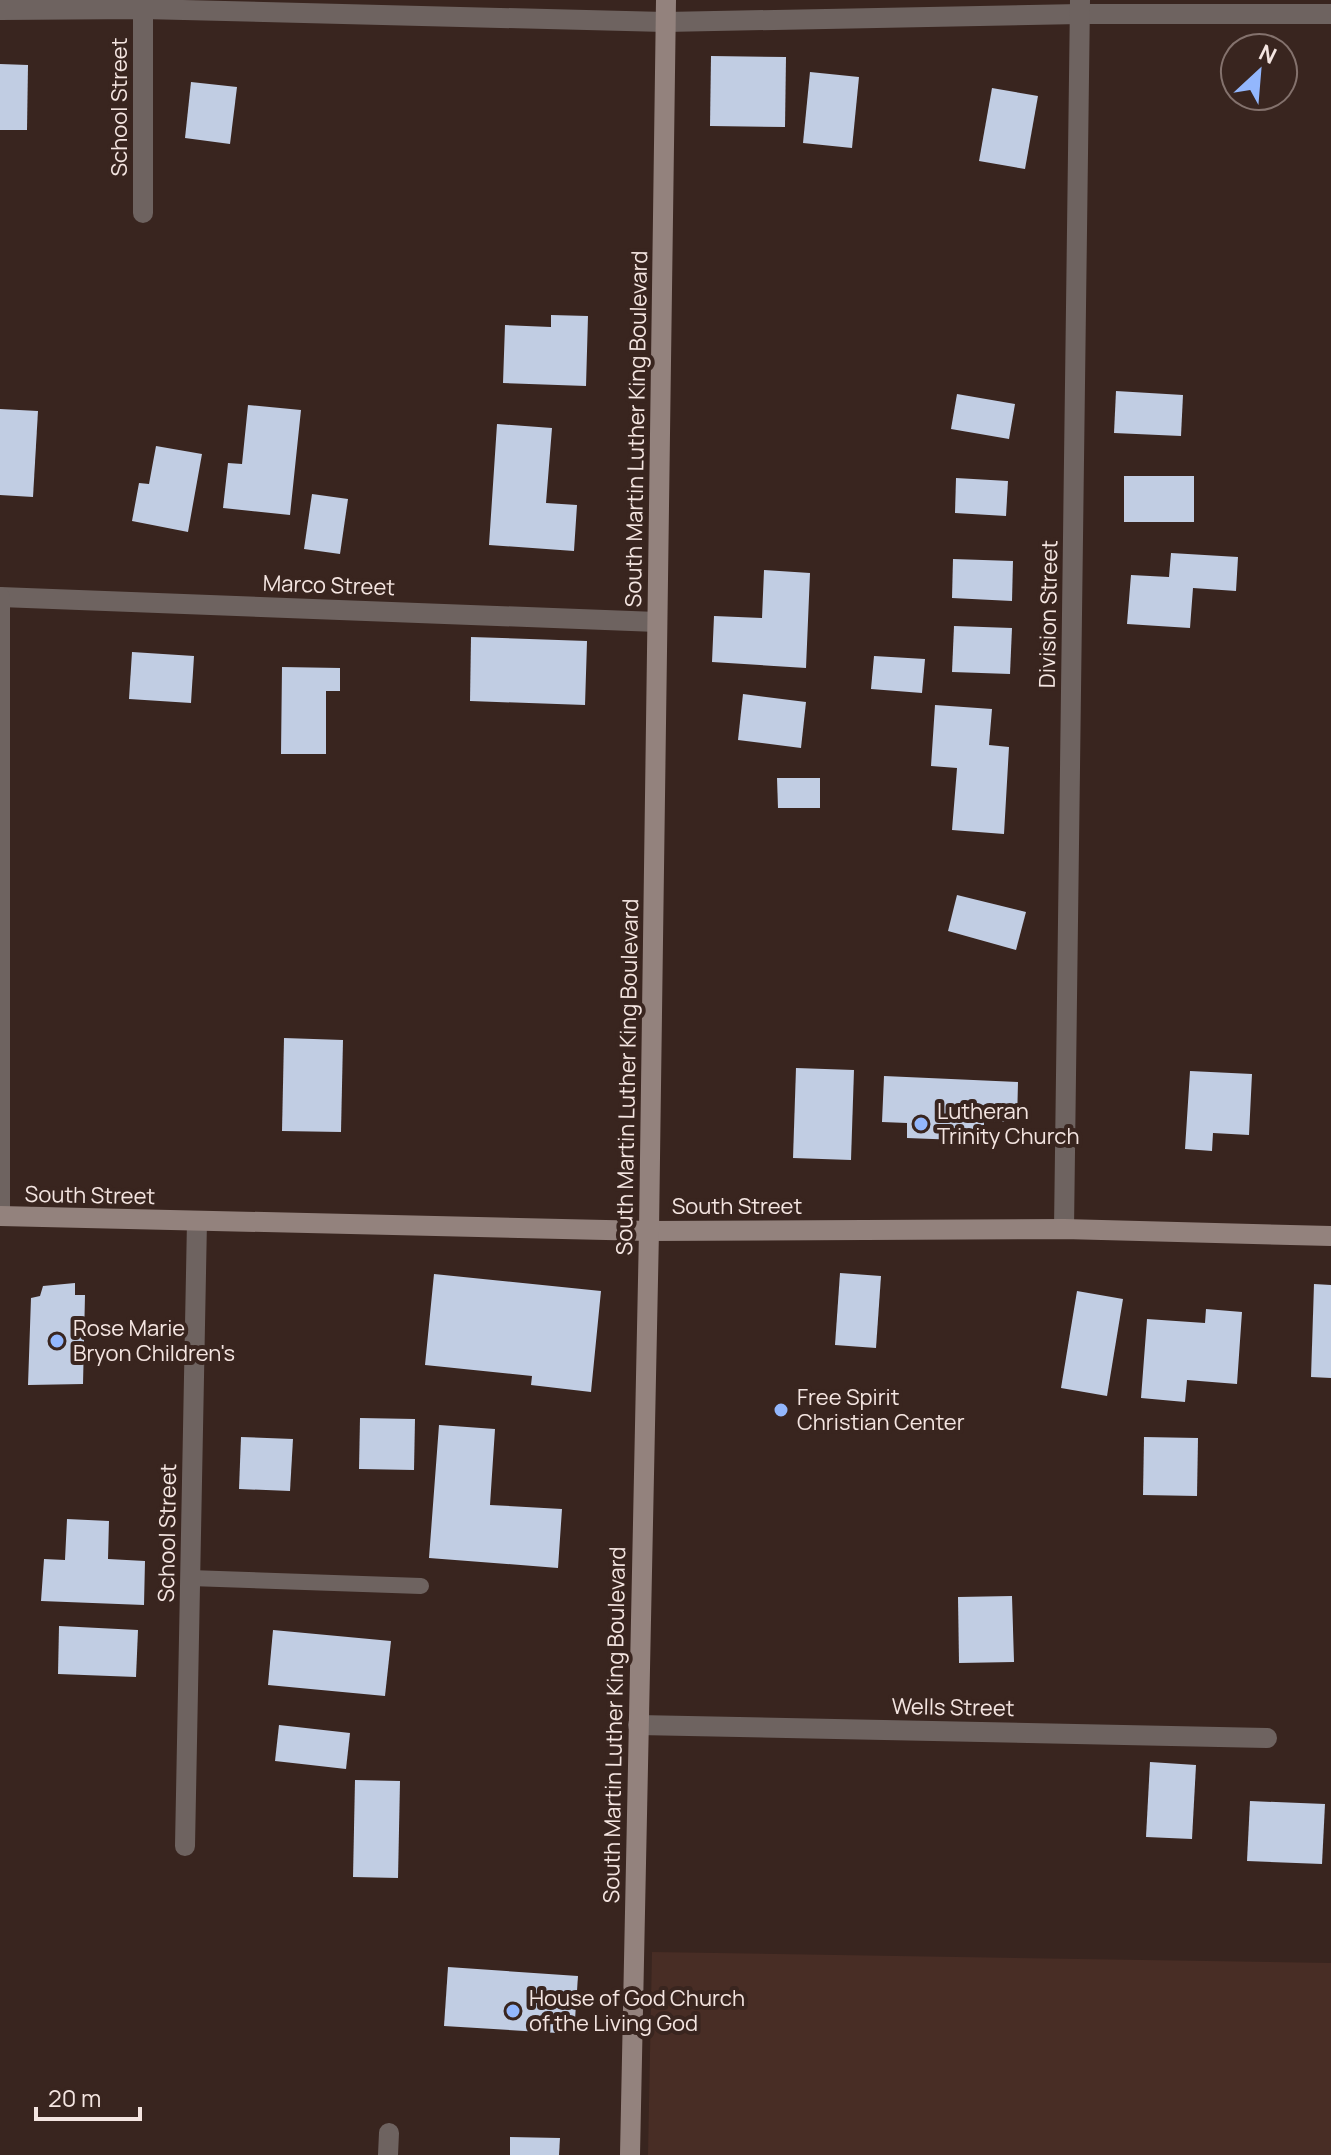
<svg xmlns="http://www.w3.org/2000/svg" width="1331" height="2155" font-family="Manrope,sans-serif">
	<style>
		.built { fill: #482d25 }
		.building { fill: #c1cde3 }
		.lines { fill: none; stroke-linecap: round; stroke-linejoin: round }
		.lane { stroke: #6e6360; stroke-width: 16 }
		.street { stroke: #6e6360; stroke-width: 20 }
		.secondary { stroke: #93827d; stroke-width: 20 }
		.poi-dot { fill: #93b7fd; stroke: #39251f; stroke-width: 3 }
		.labels { text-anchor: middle; stroke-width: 8; stroke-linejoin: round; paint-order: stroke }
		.street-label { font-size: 22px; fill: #f4e5e1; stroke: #39251f }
		.poi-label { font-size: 22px; fill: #f4e5e1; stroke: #39251f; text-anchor: start }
	</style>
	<rect width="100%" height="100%" fill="#39251f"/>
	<path class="built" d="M652 1952 1331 1963V2155H648Z"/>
	<g class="building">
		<path d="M711 56 786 57 785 127 710 126Z"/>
		<path d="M0 64 28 65 27 130H0Z"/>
		<path d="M810 72 859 77 852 148 803 143Z"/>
		<path d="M191 82 237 87 230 144 185 138Z"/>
		<path d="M992 88 1038 96 1025 169 979 161Z"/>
		<path d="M551 315 588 316 586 386 503 383 505 325 551 327Z"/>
		<path d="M1116 391 1183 395 1181 436 1114 433Z"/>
		<path d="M957 394 1015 404 1009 439 951 429Z"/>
		<path d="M248 405 301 410 290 515 223 508 228 463 242 464Z"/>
		<path d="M0 409 38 411 33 497 0 495Z"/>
		<path d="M497 424 552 428 546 503 577 505 574 551 489 545Z"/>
		<path d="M156 446 202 454 188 532 132 521 139 483 149 484Z"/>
		<rect x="1124" y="476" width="70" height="46"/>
		<path d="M956 478 1008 481 1006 516 955 513Z"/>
		<path d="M312 494 348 499 340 554 304 549Z"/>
		<path d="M1171 553 1238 557 1236 591 1193 588 1190 628 1127 624 1131 575 1169 577Z"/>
		<path d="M953 559 1013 561 1012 601 952 598Z"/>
		<path d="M764 570 810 573 806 668 712 662 714 616 762 618Z"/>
		<path d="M954 626 1012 628 1010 674 952 672Z"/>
		<path d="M471 637 587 641 585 705 470 701Z"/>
		<path d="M132 652 194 656 191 703 129 699Z"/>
		<path d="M874 656 925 659 922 693 871 689Z"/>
		<path d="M282 667 340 668V691H326V754H281Z"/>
		<path d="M743 694 806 702 801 748 738 740Z"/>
		<path d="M935 705 992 709 989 745 1009 747 1004 834 952 830 957 768 931 766Z"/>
		<path d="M777 778H820V808H778Z"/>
		<path d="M957 895 1026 912 1016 950 948 931Z"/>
		<path d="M284 1038 343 1040 341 1132 282 1131Z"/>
		<path d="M796 1068 854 1070 851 1160 793 1158Z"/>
		<path d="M1190 1071 1252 1074 1249 1135 1213 1133 1212 1151 1185 1149Z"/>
		<path d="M884 1076 1018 1082 1017 1122 984 1121V1141L907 1138V1123L882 1122Z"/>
		<path d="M840 1273 881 1276 876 1348 835 1345Z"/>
		<path d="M434 1274 601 1291 591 1392 531 1385 532 1376 425 1365Z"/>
		<path d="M75 1283V1295H85L83 1384 28 1385 31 1298 40 1296 43 1286Z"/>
		<path d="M1314 1284 1331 1285V1378L1311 1377Z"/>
		<path d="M1077 1291 1123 1299 1107 1396 1061 1388Z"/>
		<path d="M1206 1309 1242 1312 1237 1384 1187 1380 1185 1402 1141 1398 1147 1319 1205 1323Z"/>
		<path d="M360 1418 415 1419 414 1470 359 1469Z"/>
		<path d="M439 1425 495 1429 490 1505 562 1509 558 1568 429 1558Z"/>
		<path d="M241 1437 293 1439 290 1491 239 1489Z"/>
		<path d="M1144 1437 1198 1438 1197 1496 1143 1495Z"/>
		<path d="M67 1519 109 1521 108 1559 145 1561 144 1605 41 1601 44 1559 65 1560Z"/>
		<path d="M1012 1596 1014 1662 959 1663 958 1597Z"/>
		<path d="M59 1626 138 1630 136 1677 58 1674Z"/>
		<path d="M273 1630 391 1641 385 1696 268 1685Z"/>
		<path d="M279 1725 350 1733 346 1769 275 1761Z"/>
		<path d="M1150 1762 1196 1765 1192 1839 1146 1837Z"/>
		<path d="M355 1780 400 1781 398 1878 353 1877Z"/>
		<path d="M1250 1801 1325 1804 1322 1864 1247 1861Z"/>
		<path d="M448 1967 578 1976 574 2034 444 2026Z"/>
		<path d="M510 2137 560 2138 559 2155H510Z"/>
	</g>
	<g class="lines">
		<path class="lane" d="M190 1578 421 1586"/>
		<g class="street">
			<path d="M0 10 143 9 665 22 1080 14H1331"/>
			<path d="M143 213V0"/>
			<path d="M0 597 657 622"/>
			<path d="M0 1216V597"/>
			<path d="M1064 1229 1080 0"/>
			<path d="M638 1725 1267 1738"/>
			<path d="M185 1846 197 1221"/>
			<path d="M388 2155 389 2133"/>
		</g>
		<g class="secondary">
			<path d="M0 1216 649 1231 1064 1229 1331 1236"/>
			<path d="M630 2155 649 1231 666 0"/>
		</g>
	</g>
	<g class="poi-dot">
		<circle cx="921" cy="1124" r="8"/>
		<circle cx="57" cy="1341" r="8"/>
		<circle cx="781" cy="1410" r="8"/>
		<circle cx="513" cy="2011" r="8"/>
	</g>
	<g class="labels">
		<g class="street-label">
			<text transform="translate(119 107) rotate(-90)" y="8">School Street</text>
			<text transform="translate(636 429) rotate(-89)" y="8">South Martin Luther King Boulevard</text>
			<text transform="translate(329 585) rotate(2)" y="8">Marco Street</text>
			<text transform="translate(1048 614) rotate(-89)" y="8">Division Street</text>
			<text transform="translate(627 1077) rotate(-89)" y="8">South Martin Luther King Boulevard</text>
			<text transform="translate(90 1195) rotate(1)" y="8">South Street</text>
			<text x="737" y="1214">South Street</text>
			<text transform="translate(167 1533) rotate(-89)" y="8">School Street</text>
			<text transform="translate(953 1707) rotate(1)" y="8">Wells Street</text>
			<text transform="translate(614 1725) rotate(-89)" y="8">South Martin Luther King Boulevard</text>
		</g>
		<g class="poi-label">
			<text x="937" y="1119">Lutheran<tspan x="937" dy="25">Trinity Church</tspan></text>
			<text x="73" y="1336">Rose Marie<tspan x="73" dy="25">Bryon Children's</tspan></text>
			<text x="797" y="1405">Free Spirit<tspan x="797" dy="25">Christian Center</tspan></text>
			<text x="529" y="2006">House of God Church<tspan x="529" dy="25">of the Living God</tspan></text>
		</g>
	</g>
	<g transform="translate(1259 72) rotate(26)"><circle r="38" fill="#39251f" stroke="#84726d" stroke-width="2"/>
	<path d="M0-6L14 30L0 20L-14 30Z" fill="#93b7fd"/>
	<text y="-12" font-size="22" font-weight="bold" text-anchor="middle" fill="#f4e5e1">N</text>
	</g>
	<path d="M36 2107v12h104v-12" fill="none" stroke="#f4e5e1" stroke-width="4"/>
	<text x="48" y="2107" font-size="24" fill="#f4e5e1" stroke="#39251f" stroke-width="6" paint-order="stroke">20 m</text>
</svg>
